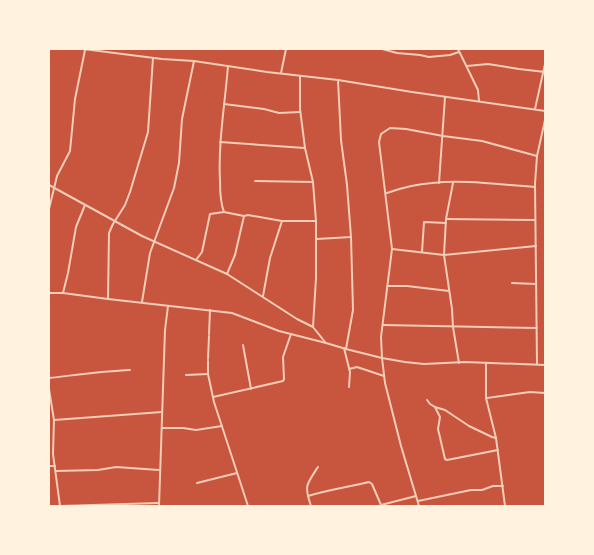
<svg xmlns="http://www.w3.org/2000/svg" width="594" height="555" font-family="Rubik,sans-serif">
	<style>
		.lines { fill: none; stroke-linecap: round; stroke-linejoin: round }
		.minor { stroke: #f1ccb7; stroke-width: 2 }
	</style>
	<rect width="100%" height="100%" fill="#c8553d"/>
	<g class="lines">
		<g class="minor">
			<path d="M83 49 162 59 194 61 267 72 338 80 412 92 545 111"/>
			<path d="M382 49 397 53 420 55 429 57 450 55 459 52"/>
			<path d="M458 49 478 90 479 101"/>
			<path d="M228 66C225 104 218 142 220 181 220 191 220 202 224 212L244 216 248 215 282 221H316"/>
			<path d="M467 66 488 64 519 69 545 72"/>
			<path d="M281 73 286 49"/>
			<path d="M300 76V109L305 148 313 182 316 221V278L313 327"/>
			<path d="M338 80 341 140 347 185 351 237 353 310 346 349"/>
			<path d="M224 104 264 109 279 113 300 112"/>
			<path d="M535 109 545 64"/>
			<path d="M220 142 305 148"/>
			<path d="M255 181 313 182"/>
			<path d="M439 183 445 97"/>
			<path d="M453 183 446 219 444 255 452 309 453 327 459 363"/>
			<path d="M49 185 142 236 227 274 297 319 313 327 325 342"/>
			<path d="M387 193C401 188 417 184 432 183 464 179 502 185 535 187"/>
			<path d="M49 209 57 176 70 151 75 99 85 50"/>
			<path d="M446 219 535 220"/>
			<path d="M317 239 351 237"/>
			<path d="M392 249 444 255 536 246"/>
			<path d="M422 252 424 222 446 223"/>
			<path d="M196 260 202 252 210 214 224 212"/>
			<path d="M227 274 235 255 244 216"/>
			<path d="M512 283 536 284"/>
			<path d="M387 286H407L449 291"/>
			<path d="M49 293H63L108 299 232 313 279 331 326 343 346 349 382 358 405 362 424 364 465 362 545 365"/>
			<path d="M63 293 68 273 76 227 85 205"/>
			<path d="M263 296 270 258 282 221"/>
			<path d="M108 299 109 233 113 224 125 205 130 192 148 132 153 58"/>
			<path d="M142 302 150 253 174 188 179 163 182 119 194 61"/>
			<path d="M383 325 537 328"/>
			<path d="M209 334 210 310"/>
			<path d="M243 345 251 389"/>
			<path d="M344 348 350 372 349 387"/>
			<path d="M208 359 209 336"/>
			<path d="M208 361V374L214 402 248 506"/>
			<path d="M486 363V398L496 438 505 506"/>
			<path d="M537 364 535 184 537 156 545 120"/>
			<path d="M349 369 357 367 384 376"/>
			<path d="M186 375 208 374"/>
			<path d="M49 378C76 375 103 371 130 370"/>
			<path d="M49 389 54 420 53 454 60 506"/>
			<path d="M213 397 283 381 284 379 283 357 291 334"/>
			<path d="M487 398 530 392 545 393"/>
			<path d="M427 400 430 404 435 407 445 410 469 426 492 437 496 438"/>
			<path d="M435 407 440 417 438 429 445 459 447 460 498 450"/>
			<path d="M54 420 162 412"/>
			<path d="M162 428H183L196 430 222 426"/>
			<path d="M49 466H55"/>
			<path d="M56 471 98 470 116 467 159 470"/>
			<path d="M197 483 237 473"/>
			<path d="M308 496C328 490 348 487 369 482L372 484 381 505 416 496"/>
			<path d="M418 501 471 490H482L493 486H503"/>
			<path d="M60 506 158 503"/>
			<path d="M159 506 165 330 168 306"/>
			<path d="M311 506C304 486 306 485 318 467"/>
			<path d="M419 506 401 446 385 383 382 358 381 337 392 249 379 142 381 134 390 128 406 129 443 136 482 141 537 156"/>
		</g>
	</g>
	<rect width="594" height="555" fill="none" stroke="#fff3e0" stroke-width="100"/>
</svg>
